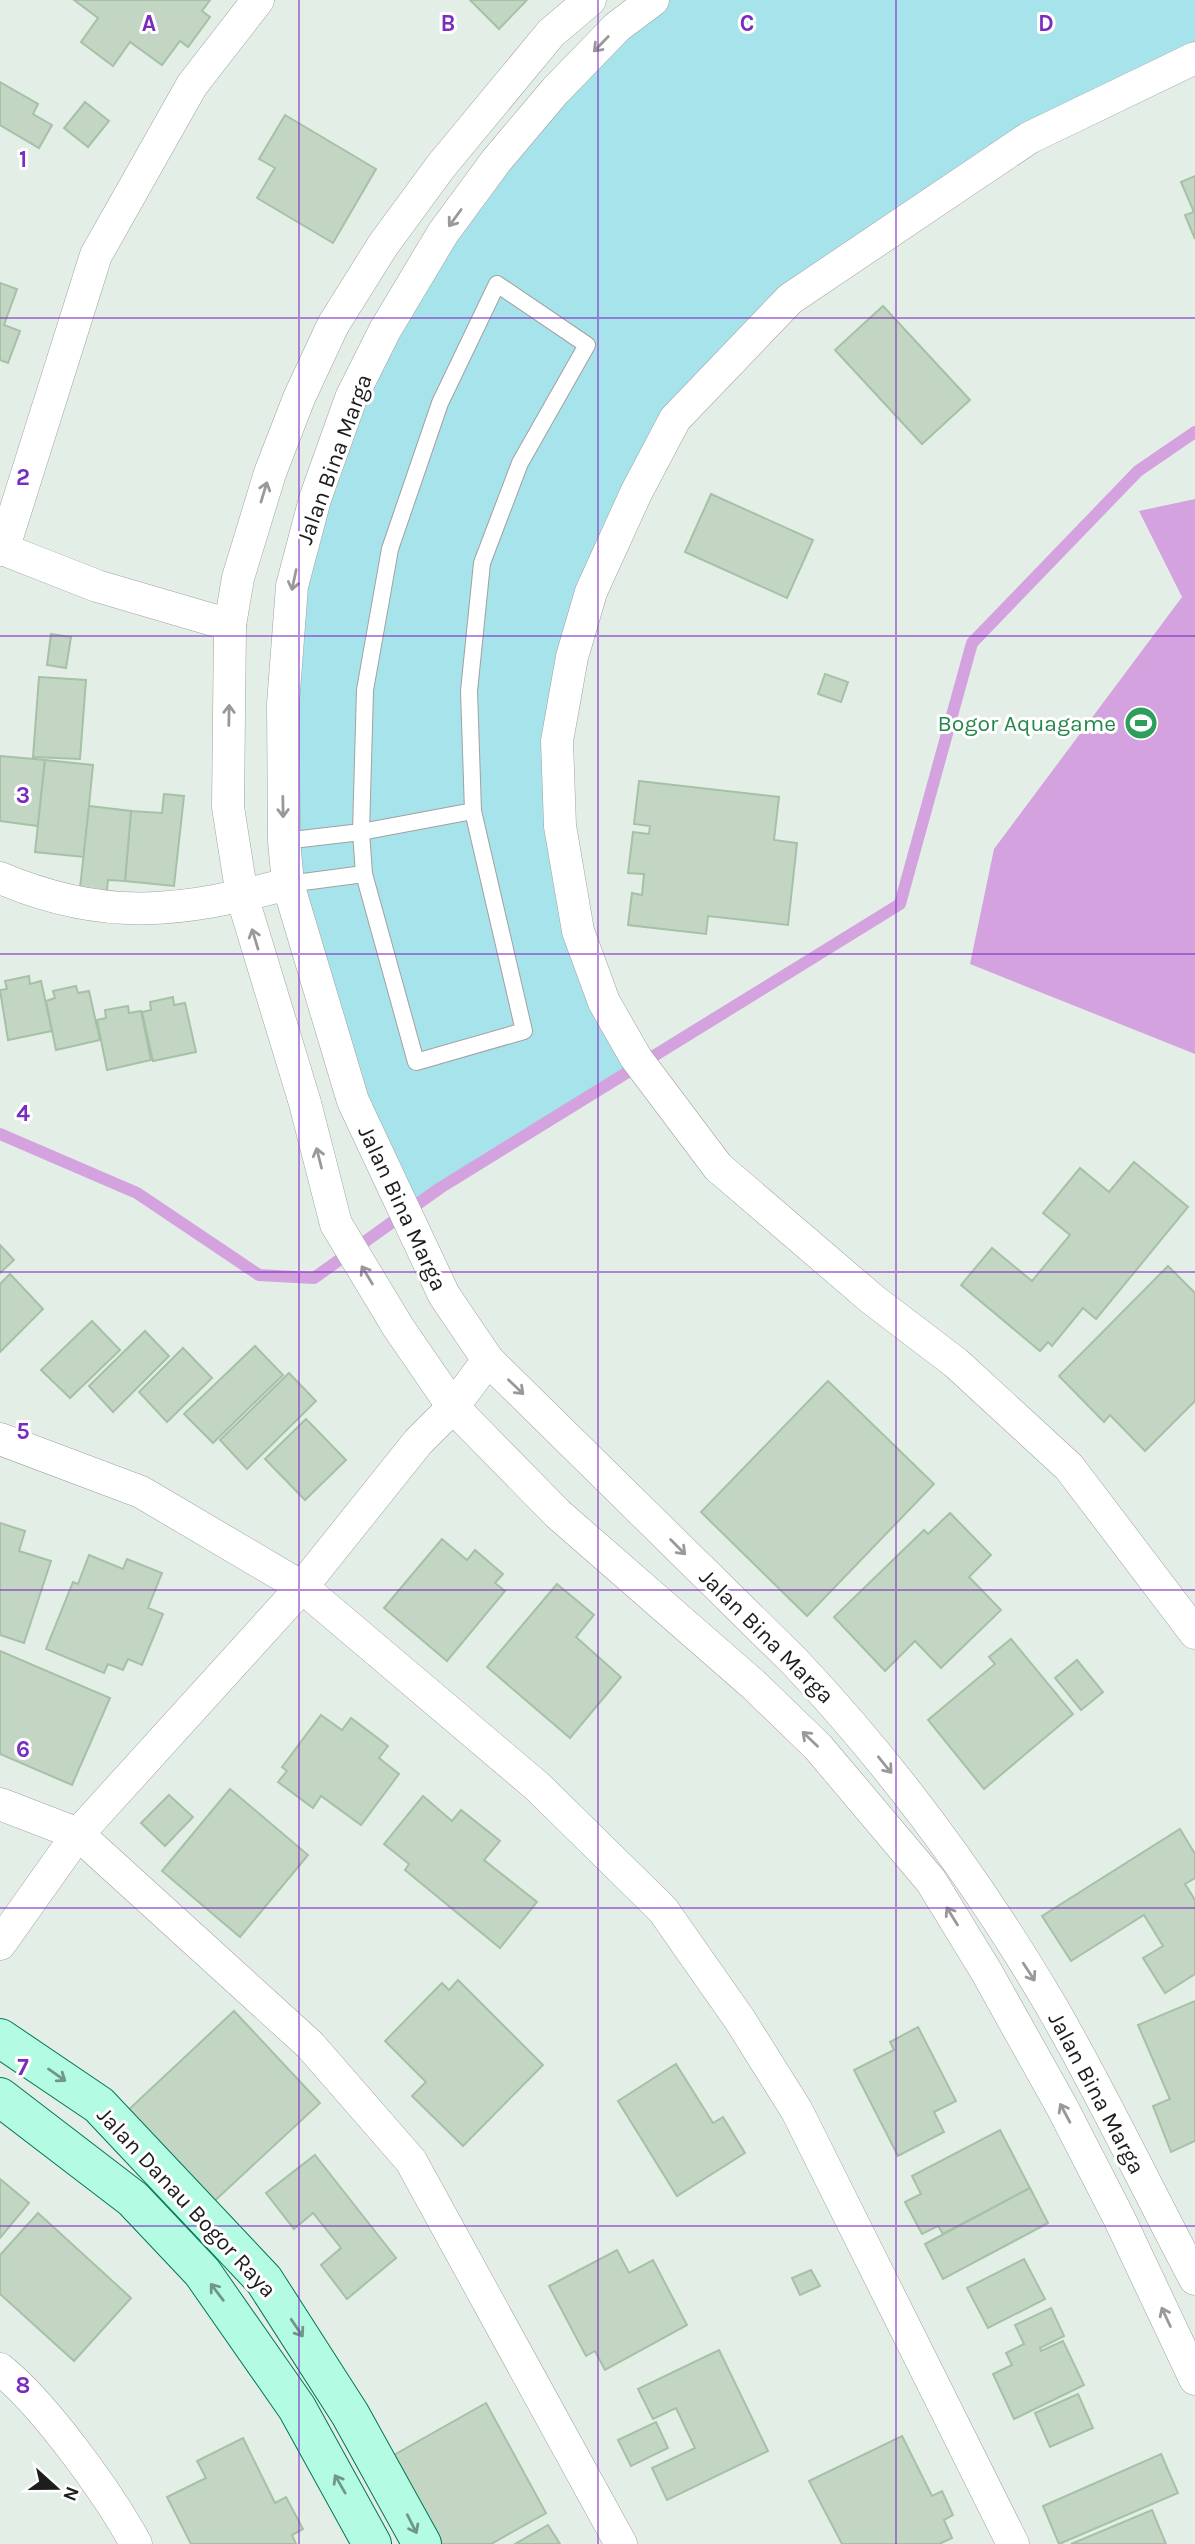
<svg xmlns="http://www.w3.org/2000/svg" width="1195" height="2544" font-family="Karla,sans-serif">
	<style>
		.grass { fill: #a7e3eb }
		.water { fill: #d4a2de }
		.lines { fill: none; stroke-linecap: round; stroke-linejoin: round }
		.stream { stroke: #d4a2de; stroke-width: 12 }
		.building { fill: #c3d6c4; stroke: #a5c1a6; stroke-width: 2 }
		.lane-casing { stroke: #a1a1a1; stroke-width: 18 }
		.street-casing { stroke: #a1a1a1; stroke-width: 33 }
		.secondary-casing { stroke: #017756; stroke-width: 40 }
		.lane { stroke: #fff; stroke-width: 16 }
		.street { stroke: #fff; stroke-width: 32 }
		.secondary { stroke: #b4fbe3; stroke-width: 38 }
		.oneway { stroke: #999 }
		.oneway2 { stroke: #70978a }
		.grid { fill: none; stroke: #7b2cbf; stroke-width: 2; stroke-opacity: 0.55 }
		.labels { text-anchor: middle; stroke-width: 6; stroke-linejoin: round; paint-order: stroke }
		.street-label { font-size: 23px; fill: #1d1d1d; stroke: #fff }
		.leisure-label { font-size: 23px; fill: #27864d; stroke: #fff; text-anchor: end }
		.grid-label { font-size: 23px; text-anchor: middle; font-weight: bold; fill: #7b2cbf; stroke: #fff; stroke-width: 6; stroke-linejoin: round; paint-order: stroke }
	</style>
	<rect width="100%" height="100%" fill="#e3efe6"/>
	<path class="grass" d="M653 0H1195V58L1029 138 790 299 636 493 557 741 578 931 641 1065 409 1211 353 1101 284 841 315 499 443 233Z"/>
	<path class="water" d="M1195 499V1054L970 964 994 849 1182 597 1139 511Z"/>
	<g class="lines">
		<path class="stream" d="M0 1134 137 1193 259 1275 314 1278 440 1188 900 904 972 643 1138 471 1195 432"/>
	</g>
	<g class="building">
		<path d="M74 0H210L202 11 210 17 188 47 180 41 162 65 130 42 113 66 81 42 98 18Z"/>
		<path d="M470 0H527L499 29Z"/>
		<path d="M0 82 38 104 33 114 52 125 39 148 0 125Z"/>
		<path d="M85 102 109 121 88 147 64 128Z"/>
		<path d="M285 115 376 169 333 243 257 198 275 168 259 159Z"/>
		<path d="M1195 176V239L1185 215 1194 212 1181 182Z"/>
		<path d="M0 283 17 289 4 325 20 331 8 363 0 360Z"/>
		<path d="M883 306 970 400 922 444 835 350Z"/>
		<path d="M711 494 813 540 787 598 685 552Z"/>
		<path d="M51 634 71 637 66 668 47 665Z"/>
		<path d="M825 674 848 682 841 702 818 694Z"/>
		<path d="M39 677 86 680 80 759 33 757Z"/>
		<path d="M0 756 45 760 38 826 0 821Z"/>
		<path d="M45 760 93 765 84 857 35 852Z"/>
		<path d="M639 781 779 797 774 840 797 843 788 925 708 916 706 934 628 925 632 893 642 895 644 874 628 873 633 832 649 834 650 826 634 824Z"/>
		<path d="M164 794 184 796 174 886 125 881 131 811 162 813Z"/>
		<path d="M89 806 131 811 125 881 108 880 106 899 79 897Z"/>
		<path d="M29 976 30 984 41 981 52 1031 8 1040 0 990 7 989 5 981Z"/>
		<path d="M76 986 78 993 89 991 100 1040 56 1050 46 1001 55 998 53 991Z"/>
		<path d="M173 997 174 1005 185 1003 196 1052 153 1061 142 1012 151 1010 150 1002Z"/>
		<path d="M128 1006 129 1013 141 1011 151 1060 107 1070 97 1020 106 1018 105 1010Z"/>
		<path d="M1134 1162 1188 1207 1096 1319 1083 1308 1052 1346 1048 1342 1040 1351 961 1285 992 1248 1032 1281 1070 1235 1043 1213 1080 1168 1109 1192Z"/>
		<path d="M0 1245 14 1260 0 1273Z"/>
		<path d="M1168 1266 1195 1293V1401L1145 1451 1110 1415 1104 1422 1059 1376Z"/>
		<path d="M10 1274 43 1309 0 1352V1284Z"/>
		<path d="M92 1321 120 1350 70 1398 41 1370Z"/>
		<path d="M145 1331 169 1356 113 1412 89 1386Z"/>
		<path d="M255 1346 283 1375 213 1443 184 1414Z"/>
		<path d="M183 1348 212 1378 167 1422 139 1392Z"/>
		<path d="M289 1373 316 1401 247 1469 220 1440Z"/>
		<path d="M828 1381 934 1484 807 1616 701 1512Z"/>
		<path d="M306 1419 346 1460 305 1500 265 1459Z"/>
		<path d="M950 1513 991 1555 969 1577 1001 1610 941 1668 915 1641 885 1671 834 1617 924 1530 928 1534Z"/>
		<path d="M0 1523 25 1531 19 1551 51 1561 24 1643 0 1635Z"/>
		<path d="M442 1539 467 1560 475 1550 503 1574 495 1583 505 1591 447 1661 384 1608Z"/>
		<path d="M89 1555 123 1569 127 1559 162 1573 148 1608 163 1614 142 1665 128 1659 123 1670 108 1664 104 1673 46 1649 73 1582 78 1584Z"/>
		<path d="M557 1584 594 1615 576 1637 621 1677 570 1738 487 1667Z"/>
		<path d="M1011 1639 1073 1714 984 1789 928 1720 995 1664 989 1657Z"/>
		<path d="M0 1651 110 1698 72 1785 0 1754Z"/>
		<path d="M1077 1660 1103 1692 1081 1710 1055 1678Z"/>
		<path d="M321 1715 342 1730 351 1718 388 1746 379 1758 399 1774 361 1825 321 1796 313 1808 278 1782 287 1771 282 1767Z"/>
		<path d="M230 1789 308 1855 240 1937 162 1871Z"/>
		<path d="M169 1795 193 1817 165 1846 141 1823Z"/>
		<path d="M423 1796 452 1821 461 1810 500 1841 484 1860 537 1902 500 1948 405 1870 409 1864 384 1844Z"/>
		<path d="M1180 1829 1195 1854V1878L1185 1884 1195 1900V1974L1165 1993 1143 1958 1163 1946 1144 1915 1071 1961 1042 1916Z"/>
		<path d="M458 1980 543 2065 463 2146 412 2096 426 2082 385 2041 442 1983 449 1990Z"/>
		<path d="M1195 2001V2141L1171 2152 1153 2106 1170 2099 1138 2025Z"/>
		<path d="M234 2011 320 2103 209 2206 124 2114Z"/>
		<path d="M918 2027 956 2101 934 2112 944 2132 898 2156 854 2070 894 2050 890 2042Z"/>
		<path d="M676 2064 713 2123 723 2117 745 2153 677 2196 618 2101Z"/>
		<path d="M1000 2130 1030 2188 943 2234 938 2226 922 2234 905 2202 921 2194 912 2176Z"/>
		<path d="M315 2155 396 2258 347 2299 321 2265 341 2248 313 2213 294 2229 266 2193Z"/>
		<path d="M0 2179 29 2203 0 2238Z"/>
		<path d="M1030 2188 1048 2223 943 2279 925 2244Z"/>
		<path d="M38 2213 131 2298 74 2361 0 2294V2255Z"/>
		<path d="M617 2250 629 2273 653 2260 687 2325 605 2370 595 2351 586 2356 549 2286Z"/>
		<path d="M1024 2259 1045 2299 988 2328 967 2288Z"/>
		<path d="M811 2270 820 2286 800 2295 792 2278Z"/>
		<path d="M1051 2308 1064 2336 1040 2348 1041 2351 1063 2341 1084 2385 1014 2419 993 2374 1012 2365 1006 2353 1024 2344 1015 2325Z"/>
		<path d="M719 2350 768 2451 667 2500 652 2468 695 2448 676 2408 653 2419 638 2389Z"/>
		<path d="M1078 2394 1093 2428 1050 2447 1035 2413Z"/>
		<path d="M486 2403 546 2513 491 2544H435L387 2459Z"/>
		<path d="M656 2422 668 2448 631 2466 618 2440Z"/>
		<path d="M902 2436 932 2496 942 2491 953 2515 944 2520 952 2538 939 2544H842L809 2481Z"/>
		<path d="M243 2438 275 2503 286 2497 303 2529 292 2535 296 2544H191L167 2497 206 2478 197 2461Z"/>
		<path d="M1161 2454 1178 2493 1059 2544 1043 2506Z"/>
		<path d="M1152 2510 1166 2544H1071Z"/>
		<path d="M548 2525 560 2544H515Z"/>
	</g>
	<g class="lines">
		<defs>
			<g id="lane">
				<path d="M284 841 361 832 473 811 524 1031 416 1062 364 874 361 832 365 690 390 549 440 403 497 284 587 345 520 463 482 563 469 691 473 811"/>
				<path d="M288 884 364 874"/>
			</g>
			<g id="street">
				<path d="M590 0 551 33 441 166 383 245 333 325 299 398 270 473 238 578 230 625 228 807 242 896 305 1103 336 1224 398 1327 453 1407 558 1514 755 1686 818 1747 931 1881 986 1971 1062 2107 1119 2218 1195 2379"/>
				<path d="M653 0 617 27 555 91 496 161 443 233 385 330 351 398 315 499 292 586 283 704 284 841 288 884 353 1101 444 1295 488 1360 795 1662C891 1764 977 1880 1049 2002 1101 2091 1146 2187 1195 2279"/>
				<path d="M1195 58 1029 138 790 299 675 419 636 493 591 592 572 657 557 741 560 826 578 931 604 1002 636 1058 718 1167 872 1299 956 1363 1069 1467 1195 1633"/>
				<path d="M0 548 97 586 230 625"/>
				<path d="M3 550 96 255 192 85 258 0"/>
				<path d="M0 878C106 923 181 912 288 884"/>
				<path d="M0 1439 141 1492 302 1587 538 1787 663 1910 740 2020 797 2111 1013 2544"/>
				<path d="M0 1804 78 1834 310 2045 411 2161 621 2544"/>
				<path d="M0 1944 78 1834 302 1587 418 1442 453 1407 488 1360"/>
				<path d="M0 2369C44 2404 109 2494 136 2544"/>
			</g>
			<g id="secondary">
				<path d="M0 2038 99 2105 264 2280 350 2414 422 2544"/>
				<path d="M0 2097 133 2199 202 2272 297 2408 372 2544"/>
			</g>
		</defs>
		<use href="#lane" class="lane-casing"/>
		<use href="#street" class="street-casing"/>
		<use href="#secondary" class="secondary-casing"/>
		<use href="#lane" class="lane"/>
		<use href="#street" class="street"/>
		<use href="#secondary" class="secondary"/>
	</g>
	<defs><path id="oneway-shaft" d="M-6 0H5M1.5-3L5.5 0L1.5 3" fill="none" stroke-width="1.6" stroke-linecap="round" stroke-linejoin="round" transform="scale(1.75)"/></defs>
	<g class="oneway">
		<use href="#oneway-shaft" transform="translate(601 44) rotate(134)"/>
		<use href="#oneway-shaft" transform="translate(455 218) rotate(126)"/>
		<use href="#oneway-shaft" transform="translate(264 492) rotate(-73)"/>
		<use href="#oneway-shaft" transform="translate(294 580) rotate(102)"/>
		<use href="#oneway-shaft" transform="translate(229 715) rotate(-89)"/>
		<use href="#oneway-shaft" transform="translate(283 807) rotate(89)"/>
		<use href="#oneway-shaft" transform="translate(255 939) rotate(-107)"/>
		<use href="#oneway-shaft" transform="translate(319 1158) rotate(-104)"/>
		<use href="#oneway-shaft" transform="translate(367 1275) rotate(-121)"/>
		<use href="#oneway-shaft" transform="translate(516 1387) rotate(44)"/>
		<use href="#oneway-shaft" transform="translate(678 1547) rotate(45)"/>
		<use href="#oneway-shaft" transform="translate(810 1739) rotate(-136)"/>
		<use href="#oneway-shaft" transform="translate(885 1765) rotate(51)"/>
		<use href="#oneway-shaft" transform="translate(952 1916) rotate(-122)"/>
		<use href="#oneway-shaft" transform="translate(1029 1972) rotate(57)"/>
		<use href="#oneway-shaft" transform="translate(1065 2113) rotate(-118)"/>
		<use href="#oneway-shaft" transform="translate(1166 2317) rotate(-115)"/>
	</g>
	<g class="oneway2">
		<use href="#oneway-shaft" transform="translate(57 2075) rotate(35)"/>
		<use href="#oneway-shaft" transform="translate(217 2292) rotate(-127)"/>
		<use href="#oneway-shaft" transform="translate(297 2328) rotate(56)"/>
		<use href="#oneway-shaft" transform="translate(340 2484) rotate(-120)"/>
		<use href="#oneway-shaft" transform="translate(412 2524) rotate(63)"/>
	</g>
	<path class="grid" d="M299 0V2544M598 0V2544M896 0V2544M0 318H1195M0 636H1195M0 954H1195M0 1272H1195M0 1590H1195M0 1908H1195M0 2226H1195"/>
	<defs>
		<symbol id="stadium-disc" viewBox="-11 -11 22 22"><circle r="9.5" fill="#2e9e5b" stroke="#fff"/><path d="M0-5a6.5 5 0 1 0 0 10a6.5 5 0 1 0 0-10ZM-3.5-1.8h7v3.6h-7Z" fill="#fff"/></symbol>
	</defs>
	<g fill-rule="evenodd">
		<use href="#stadium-disc" x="1122" y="704" width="38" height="38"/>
	</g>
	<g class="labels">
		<g class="street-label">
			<text transform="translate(334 459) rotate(-70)" y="8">Jalan Bina Marga</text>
			<text transform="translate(403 1208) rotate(65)" y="8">Jalan Bina Marga</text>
			<text transform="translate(767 1636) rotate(45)" y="8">Jalan Bina Marga</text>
			<text transform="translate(1097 2093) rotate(62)" y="8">Jalan Bina Marga</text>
			<text transform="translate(187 2202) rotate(47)" y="8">Jalan Danau Bogor Raya</text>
		</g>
		<g class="leisure-label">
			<text x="1116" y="731">Bogor Aquagame</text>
		</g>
	</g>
	<g class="grid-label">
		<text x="149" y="31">A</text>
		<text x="448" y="31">B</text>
		<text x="747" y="31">C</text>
		<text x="1046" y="31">D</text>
		<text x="23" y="167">1</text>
		<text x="23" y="485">2</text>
		<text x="23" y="803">3</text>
		<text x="23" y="1121">4</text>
		<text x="23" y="1439">5</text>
		<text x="23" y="1757">6</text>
		<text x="23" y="2075">7</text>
		<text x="23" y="2393">8</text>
	</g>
	<g transform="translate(56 2488) rotate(111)" stroke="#ffffff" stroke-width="5" paint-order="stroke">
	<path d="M0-5L12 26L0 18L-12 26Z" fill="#1d1d1d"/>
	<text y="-10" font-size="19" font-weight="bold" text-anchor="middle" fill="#1d1d1d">N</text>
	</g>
</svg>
